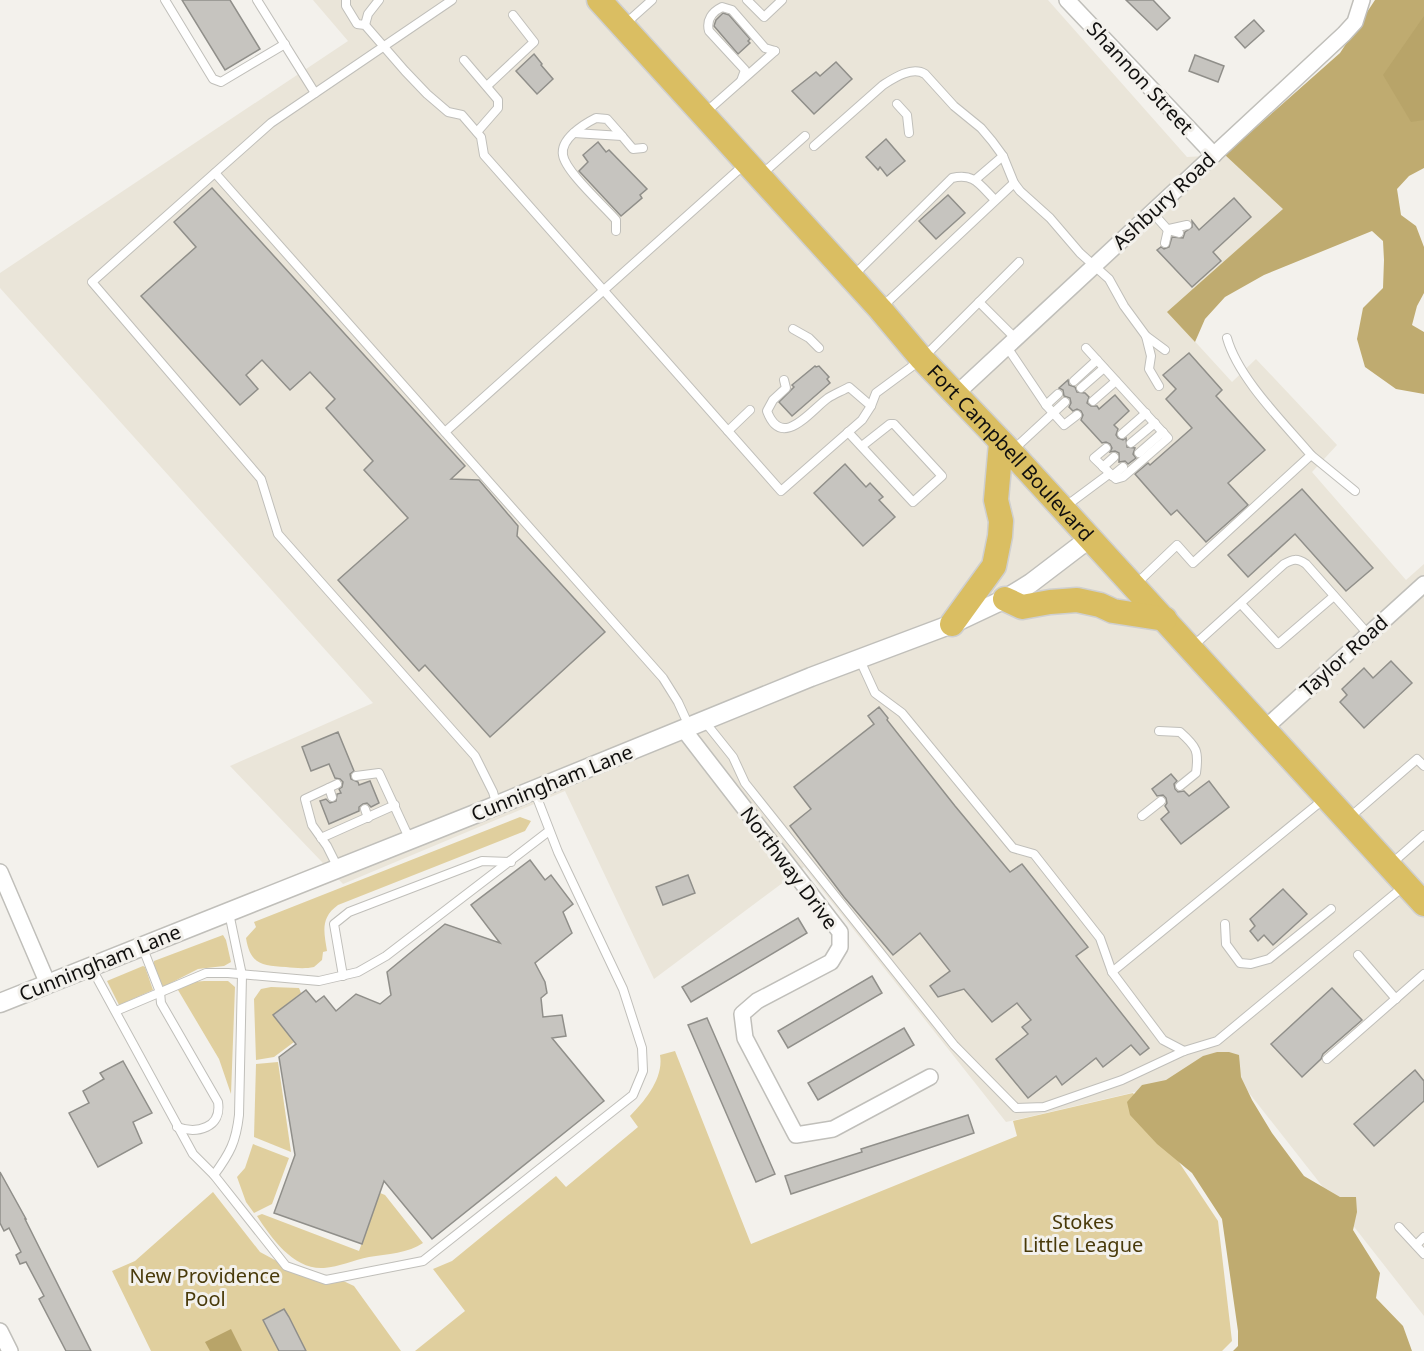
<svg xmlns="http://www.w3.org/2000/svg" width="1424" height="1351" font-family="'Noto Sans',sans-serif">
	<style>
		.built { fill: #eae5d9 }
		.green { fill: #e0cf9e }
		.forest { fill: #bfab70 }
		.water { fill: #b8a469 }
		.building { fill: #c6c4bf; stroke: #908f8a; stroke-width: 1.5 }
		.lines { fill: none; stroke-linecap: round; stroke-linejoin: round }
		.service-casing { stroke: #c0bfba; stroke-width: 10 }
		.minor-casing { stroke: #c0bfba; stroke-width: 18 }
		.tertiary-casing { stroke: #c0bfba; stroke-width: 21 }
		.trunk-casing { stroke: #cfcfcf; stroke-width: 27 }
		.service { stroke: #fff; stroke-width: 8 }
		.minor { stroke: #fff; stroke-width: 15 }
		.tertiary { stroke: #fff; stroke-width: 18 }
		.trunk { stroke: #dabe62; stroke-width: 24 }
		.labels { text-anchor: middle; stroke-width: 6; stroke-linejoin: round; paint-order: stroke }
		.street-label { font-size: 20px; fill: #11100f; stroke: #f3f1ec }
		.park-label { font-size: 20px; fill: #493a0a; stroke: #f3f1ec }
	</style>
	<rect width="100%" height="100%" fill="#f3f1ec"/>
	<path class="built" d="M313 0H1048L1187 157 1225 155 1284 209 1168 312 1232 382 1256 359 1337 445 1312 472 1406 580 1424 564V1316L1217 1052 1178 1082 1006 1122 804 867 654 979 565 791 343 884 230 766 373 703 0 288V273L348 41Z"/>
	<g class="green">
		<path d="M520 817 531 821 525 831 338 905C320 918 324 932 327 951L323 952 322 960 314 967C305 969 295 968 286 967 262 966 250 964 246 938L256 927 254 922Z"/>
		<path d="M223 935 226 940 231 962 224 966 198 969 163 987 154 967V961Z"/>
		<path d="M143 966 145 967 153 990 119 1005 107 981Z"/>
		<path d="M204 981H228L235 987 231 1094 219 1059 178 990 193 982Z"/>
		<path d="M271 987 299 988 301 993 273 1015 294 1042 274 1057 256 1060 254 999 261 989Z"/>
		<path d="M675 1051 751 1244 1017 1136 1013 1121 1133 1093 1218 1221 1232 1341 1222 1351H415L465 1311 433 1269 452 1261 556 1176 566 1187 638 1127 630 1116C645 1101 664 1078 660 1055Z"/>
		<path d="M278 1062 291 1152 254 1137 256 1064Z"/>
		<path d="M253 1144 289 1158 272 1204 254 1213 246 1202 237 1177 245 1168Z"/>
		<path d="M213 1192 260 1252 286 1266 326 1280 337 1278 354 1286 401 1351H151L112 1271 135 1261Z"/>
		<path d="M380 1193 385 1195 423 1243C409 1253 387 1254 369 1257 354 1260 339 1267 324 1268 294 1270 272 1239 257 1216L262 1214 359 1251Z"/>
	</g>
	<g class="forest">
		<path d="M1375 0H1424V168L1409 176 1397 189 1401 215 1416 226 1424 247V293L1417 306 1412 325 1424 332V394L1396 389 1365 367 1357 339 1363 308 1383 288 1384 260 1383 241 1372 231 1264 275 1225 297 1205 319 1195 342 1167 312 1283 209 1225 155 1340 53Z"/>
		<path d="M1217 1052H1229L1239 1055 1241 1077 1252 1100 1272 1133 1304 1176 1340 1197H1356L1357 1212 1353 1230 1380 1273 1376 1298 1403 1326 1412 1351H1233L1238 1346V1331L1222 1219 1192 1173 1157 1144 1130 1115 1127 1102 1142 1085 1166 1080 1203 1056Z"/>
	</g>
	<g class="water">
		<path d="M1424 16V120L1411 122 1383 75Z"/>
		<path d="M231 1329 242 1351H210L205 1342Z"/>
	</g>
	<g class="building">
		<path d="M182 0H230L260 49 225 70Z"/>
		<path d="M1126 0H1153L1170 18 1157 30Z"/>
		<path d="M723 13 729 15 750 39 748 41 750 43 738 54 714 26 716 20Z"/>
		<path d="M1254 20 1264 31 1245 48 1235 37Z"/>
		<path d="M534 54 542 64 541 65 553 79 537 94 516 71Z"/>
		<path d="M1195 55 1224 66 1218 82 1189 71Z"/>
		<path d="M836 62 852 79 814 114 792 91 816 72 820 76Z"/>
		<path d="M886 139 905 161 887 176 880 167 878 170 866 157Z"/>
		<path d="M598 142 606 152 609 150 647 189 640 195 642 198 621 216 579 171 588 162 583 155Z"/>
		<path d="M212 188 465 466 451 479 479 480 518 526 517 536 605 632 490 737 425 665 419 671 338 580 408 518 364 470 373 461 326 408 335 399 310 372 290 390 262 360 246 375 258 389 240 405 141 296 196 247 174 222Z"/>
		<path d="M948 195 965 213 936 239 919 221Z"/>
		<path d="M1234 198 1251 217 1213 252 1221 261 1192 287 1157 250 1161 247 1164 249 1169 247 1172 237 1183 238 1185 232 1192 227V221L1199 230Z"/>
		<path d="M1189 353 1222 390 1216 396 1265 450 1228 483 1248 505 1206 542 1177 510 1171 515 1135 474 1148 463 1150 465 1192 428 1166 399 1176 389 1163 375Z"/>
		<path d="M815 366 816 367 819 366 829 377 827 379 830 383 792 416 779 402 794 387 792 385Z"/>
		<path d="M1068 380 1069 385 1075 387 1077 392 1085 393 1089 397 1087 403 1091 406H1097L1099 409 1115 395 1129 411 1114 425 1118 429 1116 435 1118 438 1123 440 1126 438 1127 447 1135 448 1133 454 1136 458 1128 464 1125 461 1119 462V453L1115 451 1110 452 1112 448 1110 444 1106 442 1102 443 1081 420 1083 415 1081 411 1077 409 1073 411 1069 407 1071 403 1070 398 1064 396 1063 390 1059 388Z"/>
		<path d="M845 464 866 487 870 483 883 497 879 500 895 517 863 546 814 493Z"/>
		<path d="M1302 489 1373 568 1346 591 1295 534 1248 577 1228 555Z"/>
		<path d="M1391 661 1412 683 1364 728 1340 702 1347 695 1342 689 1364 668 1373 678Z"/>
		<path d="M879 707 888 718 887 720 955 806 1010 872 1022 864 1088 947 1076 956 1149 1048 1140 1055 1131 1045 1103 1067 1096 1058 1062 1085 1056 1076 1028 1098 996 1059 1028 1034 1022 1027 1031 1020 1017 1003 992 1022 964 989 938 997 930 986 950 971 920 933 893 955 844 897 790 826 811 809 794 787 874 724 868 716Z"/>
		<path d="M338 732 354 771 350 774 351 779 358 782 359 785 370 781 379 803 371 807 367 803 363 804 359 807V811L329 824 320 801 326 799 330 803 336 801 337 794 341 793 339 789 342 787 343 782 340 779 335 778 329 764 311 771 302 747Z"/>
		<path d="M1171 774 1177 781 1174 784 1175 789 1178 792 1184 791 1189 796 1209 781 1229 807 1181 844 1161 819 1169 812 1165 806 1167 803 1166 798 1163 795 1157 796 1152 789Z"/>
		<path d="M530 860 545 880 551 875 573 904 563 912 572 933 535 963 545 982 547 993 541 998 543 1017 562 1015 566 1036 552 1038 604 1101 432 1239 384 1181 362 1244 274 1213 295 1155 279 1057 296 1044 273 1015 306 990 316 1002 324 996 336 1011 356 994 380 1004 391 995 387 972 445 924 500 943 471 905Z"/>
		<path d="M688 875 695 893 663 905 656 887Z"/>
		<path d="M1283 889 1307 914 1273 945 1264 935 1258 941 1250 931 1255 926 1250 919Z"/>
		<path d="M798 918 807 933 691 1002 682 987Z"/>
		<path d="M872 976 882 993 788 1048 778 1031Z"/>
		<path d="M1332 988 1362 1020 1323 1054 1321 1059 1302 1077 1271 1044Z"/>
		<path d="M707 1018 775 1174 756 1182 688 1025Z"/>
		<path d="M904 1028 914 1045 818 1100 808 1083Z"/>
		<path d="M123 1061 152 1113 133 1122 142 1143 98 1167 69 1113 89 1103 83 1091 104 1079 100 1073Z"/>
		<path d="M1415 1070 1424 1081V1101L1374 1146 1354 1124Z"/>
		<path d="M968 1115 974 1133 791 1194 785 1176 862 1152 861 1149Z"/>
		<path d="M0 1172 26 1219H25L91 1351H66L39 1299 44 1296 26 1262 20 1264 16 1255 21 1252 9 1228 4 1231 0 1223Z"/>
		<path d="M284 1309 289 1317 306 1351H279L263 1320Z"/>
	</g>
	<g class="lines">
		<defs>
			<g id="service">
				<path d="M165 0 213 79 221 82 285 44"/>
				<path d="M257 0 315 93"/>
				<path d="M346 0V6L357 24 365 25 405 71 427 94 448 112 462 115 481 137 484 155 781 491 862 420 871 406 876 393 922 359 1019 262"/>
				<path d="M452 0 271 123 92 282 261 479 278 534 475 756 493 792 497 806"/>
				<path d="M747 0 764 17 782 0"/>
				<path d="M365 25 368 14 379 0"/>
				<path d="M624 25 652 0"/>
				<path d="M464 60 498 100V108L477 132"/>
				<path d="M741 81 745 70 709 31C706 20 712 12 722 7L732 10 765 48 775 51"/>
				<path d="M487 86 534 42 513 15"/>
				<path d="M897 104 907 115 909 133"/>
				<path d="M706 112 775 51"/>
				<path d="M574 133 622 136 633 149 643 148"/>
				<path d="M814 146 883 85C894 78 912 66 925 74L954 106 981 128 992 141 1003 156 1014 183 1020 191 1050 218 1080 253 1109 279 1124 306 1146 336 1151 356 1149 369 1159 386"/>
				<path d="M215 173 663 678 678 702 689 726"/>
				<path d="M761 175 805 136"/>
				<path d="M975 180 1003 156"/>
				<path d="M1152 212 1168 230 1179 233"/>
				<path d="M1169 229 1187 225"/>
				<path d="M616 231V220C604 206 565 171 563 155 560 139 584 124 596 118L607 119 622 136"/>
				<path d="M1165 243 1168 230"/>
				<path d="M853 276 952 178C974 173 979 184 994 199"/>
				<path d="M979 302 1016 339"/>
				<path d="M882 307 1014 183"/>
				<path d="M793 329 809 338 819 348"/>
				<path d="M1146 336 1165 350"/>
				<path d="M1007 347 1046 405 1064 425 1077 415"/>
				<path d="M1086 348 1168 438 1123 477 1116 479 1094 458 1106 448"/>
				<path d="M784 380 786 388 773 400 767 411C782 451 811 410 828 398 834 394 842 391 849 387L871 406"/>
				<path d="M1074 381 1097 360"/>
				<path d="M1081 388 1104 368"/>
				<path d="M1093 401 1116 381"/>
				<path d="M1046 405 1058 394"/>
				<path d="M728 431 750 410"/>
				<path d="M445 432 745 164"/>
				<path d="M848 432 913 502 942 476 894 424H890L862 446"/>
				<path d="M1122 434 1146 413"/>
				<path d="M1131 443 1155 423"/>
				<path d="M1013 450 1065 402"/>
				<path d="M1139 453 1163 432"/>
				<path d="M1311 455 1355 491"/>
				<path d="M1103 467 1114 457"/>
				<path d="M1112 476 1123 467"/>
				<path d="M1066 506 1109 474"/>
				<path d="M1135 585 1177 545 1193 563 1311 455C1284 423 1238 378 1227 338"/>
				<path d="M1241 604 1278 644 1334 596"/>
				<path d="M1192 647 1284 564C1293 559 1297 558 1306 564L1368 634"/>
				<path d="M859 658 875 693 902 713 1013 848 1034 854 1100 938 1112 972 1163 1040 1184 1051"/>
				<path d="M705 722 733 757 745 783 954 1045 1016 1108 1044 1107 1122 1080 1184 1051 1217 1041 1403 887"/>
				<path d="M1159 731 1180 732C1197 747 1199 751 1196 773L1180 786"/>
				<path d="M356 776 379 773 410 840"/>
				<path d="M337 784 305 799 312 825 327 846 338 868"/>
				<path d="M329 788 332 797"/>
				<path d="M365 809 368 818"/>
				<path d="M1142 816 1161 801"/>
				<path d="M1349 818 1417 759 1424 766"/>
				<path d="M321 838 395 805"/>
				<path d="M1390 865 1424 835"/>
				<path d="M1225 924 1226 944 1240 963 1251 964 1269 959 1331 909"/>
				<path d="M142 946 160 992 161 1003 218 1102C222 1128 197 1134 177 1127"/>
				<path d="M1358 955 1396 999"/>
				<path d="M91 967 193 1154 214 1175 286 1266 326 1280 423 1261 633 1095 643 1071 642 1048 623 989 558 852 534 790"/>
				<path d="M1112 972 1324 799"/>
				<path d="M343 976 334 924 349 912 482 861 511 862"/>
				<path d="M116 1011 206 973H228L319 981 358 972 386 956 549 831"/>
				<path d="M1327 1059 1424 974"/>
				<path d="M214 1175C230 1153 236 1142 239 1115L242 975 229 913"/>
				<path d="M1399 1227 1424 1254"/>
				<path d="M1416 1245 1424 1237"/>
			</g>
			<g id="minor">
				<path d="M1067 0 1214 155"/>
				<path d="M955 395 1344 34 1355 22 1362 0"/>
				<path d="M1264 729 1424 584"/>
				<path d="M684 730 840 932V947L831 962 757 1001 742 1014 745 1038 796 1135 833 1129 930 1077"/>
				<path d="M0 872 48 984"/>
				<path d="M0 1331 10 1351"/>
			</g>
			<path id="tertiary" d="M0 1003 480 812 811 677 952 624 1005 599 1031 583 1090 538"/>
			<g id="trunk">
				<path id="s1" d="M599 0 880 309 922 359 1011 452 1424 904"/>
				<path d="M1005 599 1022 607 1050 602 1077 600 1100 605 1113 611 1165 619"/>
				<path d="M952 624 994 566 1000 536 1001 521 996 500 1001 443"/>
			</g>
		</defs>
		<use href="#service" class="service-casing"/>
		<use href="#minor" class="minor-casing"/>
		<use href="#tertiary" class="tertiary-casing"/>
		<use href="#trunk" class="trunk-casing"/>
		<use href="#service" class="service"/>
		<use href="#minor" class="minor"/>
		<use href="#tertiary" class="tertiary"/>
		<use href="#trunk" class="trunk"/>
	</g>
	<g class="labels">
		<g class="street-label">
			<text transform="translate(1140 78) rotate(47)" y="7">Shannon Street</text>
			<text transform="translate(1164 201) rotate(-43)" y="7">Ashbury Road</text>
			<text dy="7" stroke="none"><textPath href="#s1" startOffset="612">Fort Campbell Boulevard</textPath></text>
			<text transform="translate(1344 656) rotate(-42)" y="7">Taylor Road</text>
			<text transform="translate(552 783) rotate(-22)" y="7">Cunningham Lane</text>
			<text transform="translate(789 868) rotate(53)" y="7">Northway Drive</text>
			<text transform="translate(100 963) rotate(-22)" y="7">Cunningham Lane</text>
		</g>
		<g class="park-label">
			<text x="1083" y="1229">Stokes<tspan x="1083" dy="23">Little League</tspan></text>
			<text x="205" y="1283">New Providence<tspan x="205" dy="23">Pool</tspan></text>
		</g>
	</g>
</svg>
